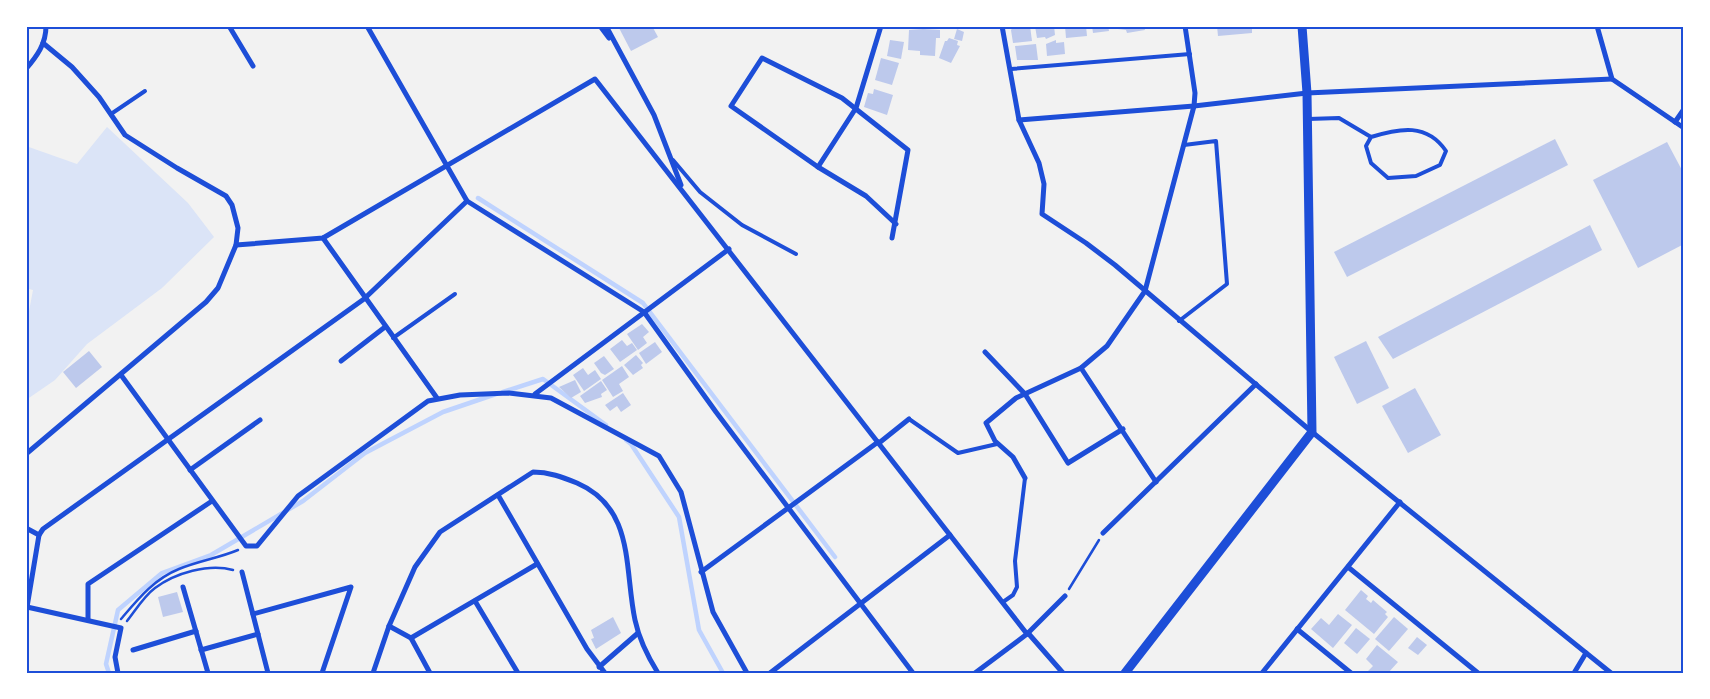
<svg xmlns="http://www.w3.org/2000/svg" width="1710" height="699" font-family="'IBM Plex Sans',sans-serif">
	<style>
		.green { fill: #dbe4f7 }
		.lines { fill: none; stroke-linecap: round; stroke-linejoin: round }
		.stream { stroke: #bfd3fe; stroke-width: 4.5 }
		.building { fill: #bdc9ec }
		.path { stroke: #1d4ed8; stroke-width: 2.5 }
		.service { stroke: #1d4ed8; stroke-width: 4 }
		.minor { stroke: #1d4ed8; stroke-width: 5 }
		.tertiary { stroke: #1d4ed8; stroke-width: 9 }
		.neatline { fill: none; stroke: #1d4ed8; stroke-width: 2 }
	</style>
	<rect width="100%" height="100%" fill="#f2f2f2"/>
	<path class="green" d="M107 127 188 203 214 237 162 288 87 344 55 380 26 400V327L33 290 26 288V146L77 164Z"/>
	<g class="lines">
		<g class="stream">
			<path d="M478 198 643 303 835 557"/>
			<path d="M503 392 543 379 606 425"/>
			<path d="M626 440 631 444 679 517 699 630 723 673"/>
			<path d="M109 673 106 664 118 610 162 573 211 555 303 501 365 453 443 412 496 394"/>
		</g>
	</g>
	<g class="building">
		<path d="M618 26H652L658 37 631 51Z"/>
		<path d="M1014 26H1030L1032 41 1013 43 1011 30Z"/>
		<path d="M1035 26H1054L1055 35 1046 39 1045 37 1037 38Z"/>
		<path d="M1065 26H1086L1087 36 1066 38Z"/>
		<path d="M1092 26H1108L1109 31 1093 33Z"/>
		<path d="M1118 26H1144L1145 30 1127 33 1126 30 1118 29Z"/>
		<path d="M1217 26H1252V33L1218 36Z"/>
		<path d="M923 29 940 30V38H936L935 56 920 55V51L908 50 909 30Z"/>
		<path d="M957 29 964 32 962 41 954 39Z"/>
		<path d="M949 38 958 41 957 45 960 46 951 63 939 58 945 41H947Z"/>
		<path d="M890 40 904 42 901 59 887 56Z"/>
		<path d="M1056 40V43L1064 42 1065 54 1047 56 1046 44Z"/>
		<path d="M1036 44 1038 60H1017L1015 46Z"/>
		<path d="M881 58 899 63 892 85 875 80Z"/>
		<path d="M874 89 893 95 887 115 864 107 868 93 873 94Z"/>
		<path d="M1555 139 1568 165 1347 277 1334 252Z"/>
		<path d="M1667 142 1684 174V244L1638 268 1593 180Z"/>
		<path d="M1590 225 1602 250 1393 359 1378 337Z"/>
		<path d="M642 324 649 332 643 337 647 343 638 350 627 334Z"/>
		<path d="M622 340 627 346 632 343 637 350 620 362 610 349Z"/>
		<path d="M1366 341 1389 388 1357 404 1334 357Z"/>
		<path d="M655 342 662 352 646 364 639 353Z"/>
		<path d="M89 351 102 367 76 388 63 372Z"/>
		<path d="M636 355 643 363 641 365 643 368 633 375 624 365Z"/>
		<path d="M604 356 614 369 605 375 601 373 594 363Z"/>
		<path d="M622 366 629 377 619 384 623 391 613 397 602 380Z"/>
		<path d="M583 368 588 375 595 370 601 379 584 391 573 375Z"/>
		<path d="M575 380 581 392 571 398 559 387Z"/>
		<path d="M601 381 607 390 601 394 602 397 585 403 580 396Z"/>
		<path d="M1415 388 1441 435 1408 453 1382 406Z"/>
		<path d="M623 393 631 405 621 412 617 406 610 411 605 405Z"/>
		<path d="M1361 590 1368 596 1366 599 1371 603 1373 600 1387 612 1385 614 1388 617 1374 634 1345 610Z"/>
		<path d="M177 592 183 612 163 617 158 597Z"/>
		<path d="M1338 614 1352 625 1333 648 1311 629 1321 618 1329 625Z"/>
		<path d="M613 617 621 633 596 649 591 639 594 638 591 630Z"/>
		<path d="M1394 617 1408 629 1389 651 1375 639Z"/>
		<path d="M1356 628 1370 639 1357 654 1344 643Z"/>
		<path d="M1417 637 1427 645 1418 655 1408 648Z"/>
		<path d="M1377 645 1398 662 1388 673 1368 671 1373 666 1366 659Z"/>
	</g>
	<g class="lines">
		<g class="path">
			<path d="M26 298H27"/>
			<path d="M1069 589 1099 540"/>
			<path d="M121 619C138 599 154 579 179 569 198 561 219 558 238 550"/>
			<path d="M127 621C135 611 144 596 155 588 175 573 209 563 233 570"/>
		</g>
		<g class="service">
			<path d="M1011 69 1190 54"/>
			<path d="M111 114 145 91"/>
			<path d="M1308 119 1339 118 1371 137C1400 128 1427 123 1446 151L1440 165 1416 176 1388 178 1371 163 1366 146 1371 137"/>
			<path d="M673 160 700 192 742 225 796 254"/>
			<path d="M1179 321 1227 284 1216 141 1184 145"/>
			<path d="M393 338 455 294"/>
			<path d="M909 419 958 453 997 444"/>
			<path d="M1003 602 1013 595 1017 587 1015 561 1025 478"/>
		</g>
		<g class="minor">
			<path d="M229 26 253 66"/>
			<path d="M367 26 467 201 644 312 716 412 913 673"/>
			<path d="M600 26 609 38"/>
			<path d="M606 26 654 115 681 185"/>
			<path d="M1002 26 1019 120 1039 163 1044 184 1042 214 1086 243 1115 265 1312 432 1611 673"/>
			<path d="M1597 26 1612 79 1684 128"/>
			<path d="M26 69C37 56 46 44 46 26"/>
			<path d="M1019 120 1194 106 1307 93 1612 79"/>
			<path d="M1675 122 1684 109"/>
			<path d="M818 167 856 108 881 26"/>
			<path d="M323 238 437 398"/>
			<path d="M892 238 908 150 842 98 762 58 731 106 818 167 866 196 896 224"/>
			<path d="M236 245 323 238 595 79 1027 634"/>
			<path d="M985 352 1025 394 1068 463 1123 429"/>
			<path d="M341 361 385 327"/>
			<path d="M1081 368 1156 482"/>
			<path d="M121 375 246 546H257L298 496 428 401 460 395 509 393 551 398 659 456 681 492 713 612 747 673"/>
			<path d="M535 394 729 249"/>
			<path d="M879 443 909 419"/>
			<path d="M26 454 206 302 218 288 236 245 238 228 232 205 226 196 177 168 125 135 99 97 72 67 43 43"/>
			<path d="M190 470 260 420"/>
			<path d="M1025 478 1013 457 995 441 986 423 1016 398 1081 368 1107 346 1145 291 1194 106 1195 93 1185 26"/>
			<path d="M498 495 587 649 605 673"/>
			<path d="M26 528 39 535 43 529 364 299 467 201"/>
			<path d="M1103 533 1256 384"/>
			<path d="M1348 567 1478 673"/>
			<path d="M242 572 268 673"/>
			<path d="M701 572 878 442"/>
			<path d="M183 587 208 673"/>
			<path d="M475 601 518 673"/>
			<path d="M27 607 121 628 115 657 118 673"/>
			<path d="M26 613 39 535"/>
			<path d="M253 614 351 587 322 673"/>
			<path d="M88 619V584L212 501"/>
			<path d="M389 626 411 638 430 673"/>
			<path d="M1297 629 1351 673"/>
			<path d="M1028 633 1063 673"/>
			<path d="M411 638 537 564"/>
			<path d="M133 650 196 631"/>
			<path d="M201 650 258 634"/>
			<path d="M599 667 638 633"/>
			<path d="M373 673 389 626 415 567 440 532 533 472C549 472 562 477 577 483 635 508 624 568 635 620 639 639 648 657 658 673"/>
			<path d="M770 673 950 535"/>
			<path d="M975 673 1027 634 1065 596"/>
			<path d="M1262 673 1400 502"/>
			<path d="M1574 673 1586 653"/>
		</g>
		<path class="tertiary" d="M1125 673 1312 432 1307 93 1302 26"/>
	</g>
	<rect width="1710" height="699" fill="none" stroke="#ffffff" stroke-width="55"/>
	<rect x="28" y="28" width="1654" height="644" class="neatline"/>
</svg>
